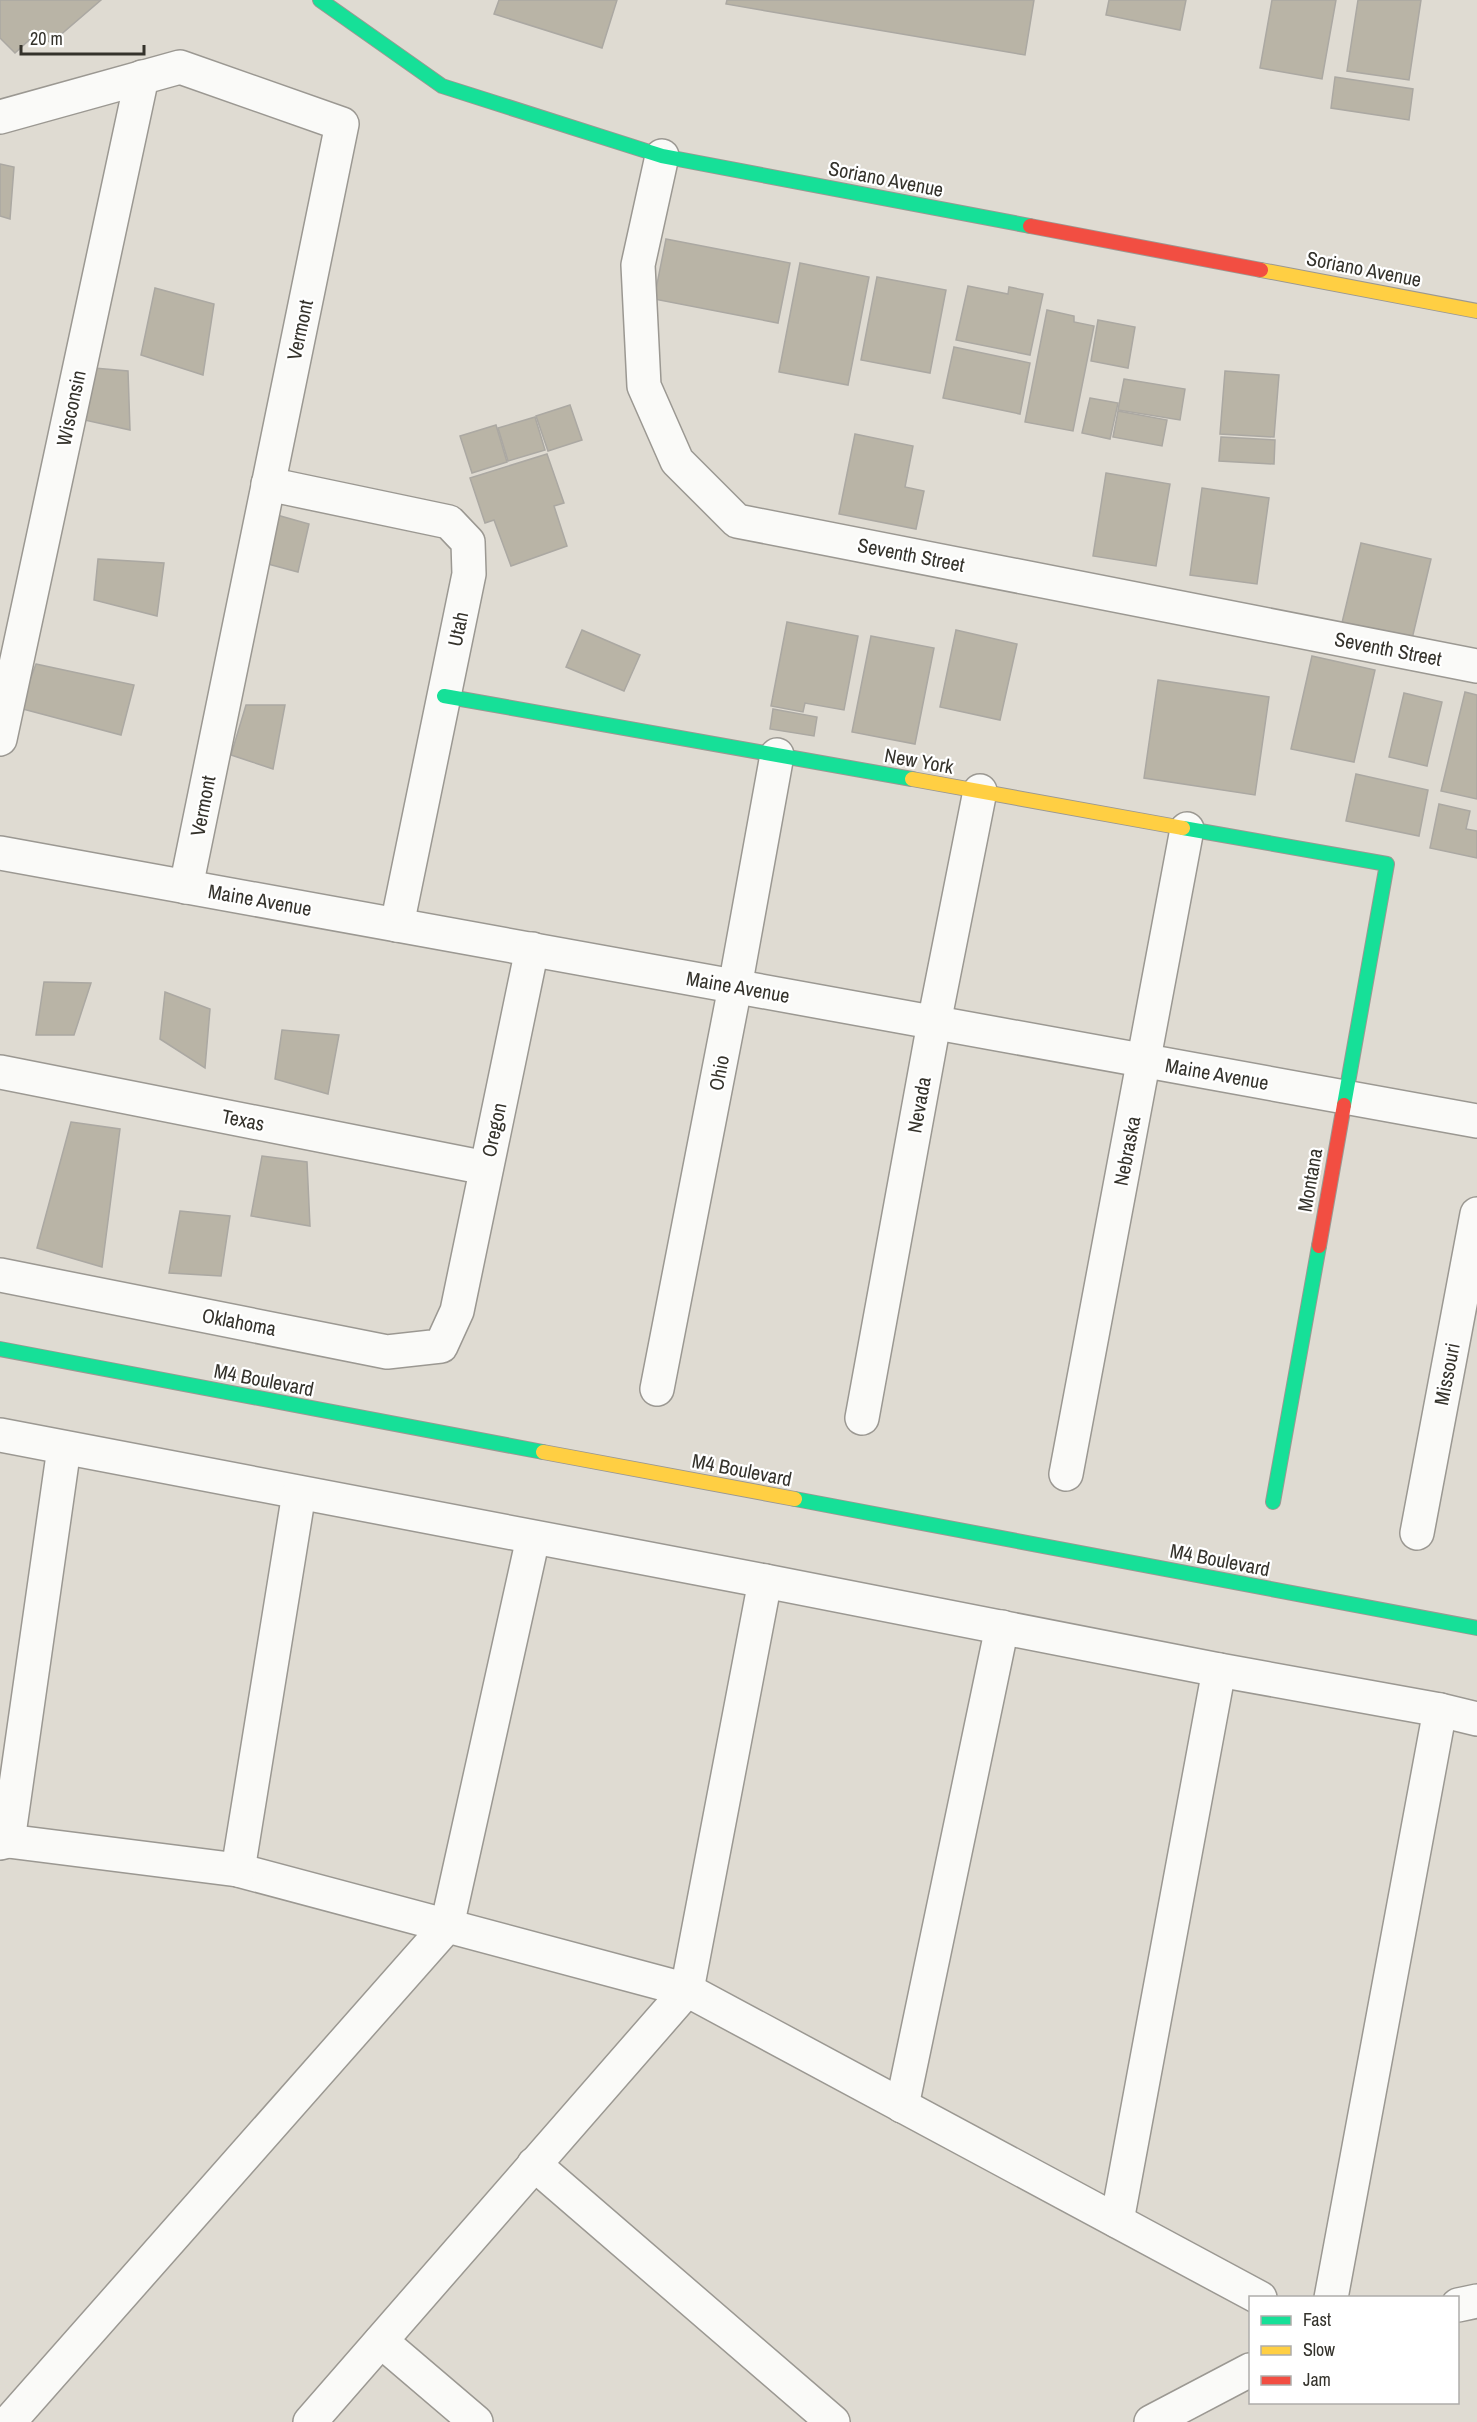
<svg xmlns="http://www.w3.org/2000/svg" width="1477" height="2422" font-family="'Archivo Narrow',sans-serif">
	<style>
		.building { fill: #b9b4a6; stroke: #aba8a2; stroke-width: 1.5 }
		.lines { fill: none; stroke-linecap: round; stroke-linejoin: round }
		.street-casing { stroke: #9b9892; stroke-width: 36 }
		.fast-casing { stroke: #9b9892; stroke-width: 16 }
		.slow-casing { stroke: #9b9892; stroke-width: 16 }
		.jam-casing { stroke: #9b9892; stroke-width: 16 }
		.street { stroke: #fafaf8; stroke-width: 33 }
		.fast { stroke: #16e098; stroke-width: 14 }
		.slow { stroke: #ffcf43; stroke-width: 14 }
		.jam { stroke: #f24e42; stroke-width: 14 }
		.labels { text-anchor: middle; stroke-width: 4.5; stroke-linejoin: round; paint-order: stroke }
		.street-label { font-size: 20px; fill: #34322b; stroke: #fff }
	</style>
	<rect width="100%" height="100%" fill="#dfdbd2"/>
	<g class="building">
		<path d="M0 0H101L51 43 37 33 15 53 0 38Z"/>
		<path d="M499 0H617L602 48 494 14Z"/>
		<path d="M727 0H1034L1025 55 726 4Z"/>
		<path d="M1109 0H1186L1180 30 1106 15Z"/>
		<path d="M1272 0H1336L1322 79 1260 68Z"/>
		<path d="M1358 0H1421L1409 80 1347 71Z"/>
		<path d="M1335 77 1413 89 1409 120 1331 108Z"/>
		<path d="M0 164 14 167 10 219 0 216Z"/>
		<path d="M666 239 790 263 778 323 654 299Z"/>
		<path d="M800 263 869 277 848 385 779 372Z"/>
		<path d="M877 277 946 290 930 373 861 360Z"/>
		<path d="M968 286 1008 294 1009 287 1043 294 1030 355 956 340Z"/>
		<path d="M155 288 214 304 203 375 141 355Z"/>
		<path d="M1047 310 1074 316V322L1094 326 1073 431 1025 422Z"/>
		<path d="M1098 320 1135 327 1128 368 1091 361Z"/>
		<path d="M954 347 1030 363 1020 414 943 398Z"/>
		<path d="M94 368 128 371 130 430 80 419Z"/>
		<path d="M1225 371 1279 375 1274 437 1220 434Z"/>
		<path d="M1124 379 1185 389 1180 420 1118 410Z"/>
		<path d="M1090 398 1118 403 1110 439 1082 433Z"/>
		<path d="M570 405 582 440 548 451 536 416Z"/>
		<path d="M1118 411 1167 420 1162 446 1113 437Z"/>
		<path d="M535 417 545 450 508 461 498 428Z"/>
		<path d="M496 425 507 462 472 473 460 436Z"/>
		<path d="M855 434 913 446 905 487 924 491 916 529 839 514Z"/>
		<path d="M1221 437 1275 440 1274 464 1219 461Z"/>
		<path d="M547 454 564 503 554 506 567 546 511 566 494 520 485 523 470 478Z"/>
		<path d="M1106 473 1170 484 1156 566 1093 556Z"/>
		<path d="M1202 488 1269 498 1257 584 1190 575Z"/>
		<path d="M277 515 309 524 298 572 264 563Z"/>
		<path d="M1361 543 1431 559 1411 643 1341 627Z"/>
		<path d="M98 559 164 563 157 616 94 600Z"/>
		<path d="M787 622 858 636 844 710 805 703 803 712 771 706Z"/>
		<path d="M582 630 640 655 624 691 566 667Z"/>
		<path d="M956 630 1017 644 1000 720 940 707Z"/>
		<path d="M871 636 934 648 915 744 852 732Z"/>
		<path d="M1312 656 1375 670 1354 762 1291 749Z"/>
		<path d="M36 664 134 685 121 735 19 708Z"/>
		<path d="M1158 680 1269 697 1255 795 1144 778Z"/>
		<path d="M1465 692 1477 695V799L1441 791Z"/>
		<path d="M1404 693 1442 702 1427 766 1389 757Z"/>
		<path d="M246 705H285L273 769 231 755Z"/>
		<path d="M773 709 817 717 814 736 770 729Z"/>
		<path d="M1356 774 1428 790 1419 836 1346 821Z"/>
		<path d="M1439 804 1470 811 1466 829 1477 831V858L1430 848Z"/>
		<path d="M44 982 91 983 74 1035H36Z"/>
		<path d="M165 992 210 1009 205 1068 160 1039Z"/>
		<path d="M282 1030 339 1035 328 1094 275 1079Z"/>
		<path d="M71 1122 120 1129 102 1267 37 1248Z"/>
		<path d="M262 1156 307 1162 310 1226 251 1216Z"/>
		<path d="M180 1211 230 1216 221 1276 169 1273Z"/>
	</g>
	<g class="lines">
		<defs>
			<g id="street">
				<path d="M0 117 180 67 342 124 186 887"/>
				<path d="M662 156 638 265 644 386 677 461 737 521 1477 666"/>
				<path d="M268 484 449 522 468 542 469 574 397 925"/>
				<path d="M0 739 142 77"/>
				<path d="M0 853 1477 1121"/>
				<path d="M0 1072 486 1168"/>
				<path d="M0 1275 387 1352 441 1346 457 1311 532 949"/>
				<path d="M657 1389 735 987 777 755"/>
				<path d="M862 1418 934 1023 980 791"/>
				<path d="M0 1435 765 1581 1219 1670 1440 1710 1477 1719"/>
				<path d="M1066 1474 1187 829"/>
				<path d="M1417 1533 1477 1214"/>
				<path d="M8 1841 64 1448"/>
				<path d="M0 1843 8 1841 238 1870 687 1990 1260 2298"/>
				<path d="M238 1870 299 1493"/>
				<path d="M902 2106 1002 1627"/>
				<path d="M534 2164 833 2422"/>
				<path d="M1117 2221 1219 1670"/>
				<path d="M1331 2298 1440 1710"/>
				<path d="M1458 2305 1477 2301"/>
				<path d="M381 2341 476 2422"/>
				<path d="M9 2422 447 1926 533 1538"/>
				<path d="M310 2422 687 1990 765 1581"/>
				<path d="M1151 2422 1250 2370"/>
			</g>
			<g id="fast">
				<path d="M320 0 442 86 662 156 1030 226"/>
				<path d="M444 696 912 779"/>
				<path d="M1183 828 1387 864 1344 1105"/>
				<path d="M0 1349 543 1452"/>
				<path d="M795 1499 1477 1628"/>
				<path d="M1273 1502 1319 1246"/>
			</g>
			<g id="slow">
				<path d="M1261 270 1477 311"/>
				<path d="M912 779 1183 828"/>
				<path d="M543 1452 795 1499"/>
			</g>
			<g id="jam">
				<path d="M1030 226 1261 270"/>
				<path d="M1319 1246 1344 1105"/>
			</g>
		</defs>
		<use href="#street" class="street-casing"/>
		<use href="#fast" class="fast-casing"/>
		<use href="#slow" class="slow-casing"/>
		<use href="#jam" class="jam-casing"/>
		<use href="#street" class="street"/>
		<use href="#fast" class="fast"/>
		<use href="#slow" class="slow"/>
		<use href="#jam" class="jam"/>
	</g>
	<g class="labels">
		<g class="street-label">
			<text transform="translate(886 179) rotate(11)" y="7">Soriano Avenue</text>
			<text transform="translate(1364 269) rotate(11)" y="7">Soriano Avenue</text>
			<text transform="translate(300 330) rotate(-78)" y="7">Vermont</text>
			<text transform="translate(71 408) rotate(-78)" y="7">Wisconsin</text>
			<text transform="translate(911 555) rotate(11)" y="7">Seventh Street</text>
			<text transform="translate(458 629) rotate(-78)" y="7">Utah</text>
			<text transform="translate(1388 649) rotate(11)" y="7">Seventh Street</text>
			<text transform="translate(919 761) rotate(10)" y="7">New York</text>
			<text transform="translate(203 806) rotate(-79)" y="7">Vermont</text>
			<text transform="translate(260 900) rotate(10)" y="7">Maine Avenue</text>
			<text transform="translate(738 987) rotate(10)" y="7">Maine Avenue</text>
			<text transform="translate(719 1073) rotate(-79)" y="7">Ohio</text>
			<text transform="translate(1217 1074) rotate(10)" y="7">Maine Avenue</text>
			<text transform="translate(919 1105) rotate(-80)" y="7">Nevada</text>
			<text transform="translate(243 1120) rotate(11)" y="7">Texas</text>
			<text transform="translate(494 1130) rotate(-78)" y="7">Oregon</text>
			<text transform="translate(1127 1151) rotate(-79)" y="7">Nebraska</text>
			<text transform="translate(1310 1180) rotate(-80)" y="7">Montana</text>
			<text transform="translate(239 1322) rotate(11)" y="7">Oklahoma</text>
			<text transform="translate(1447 1374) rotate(-79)" y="7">Missouri</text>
			<text transform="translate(264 1380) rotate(11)" y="7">M4 Boulevard</text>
			<text transform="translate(742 1470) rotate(11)" y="7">M4 Boulevard</text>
			<text transform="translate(1220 1560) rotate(11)" y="7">M4 Boulevard</text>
		</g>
	</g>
	<rect x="1249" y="2296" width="210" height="108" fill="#ffffff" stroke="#aeadaa" stroke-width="1.5"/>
	<rect x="1261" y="2316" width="30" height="9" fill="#16e098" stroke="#aeadaa" stroke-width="1.5"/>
	<text x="1303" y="2326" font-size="18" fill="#34322b">Fast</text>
	<rect x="1261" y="2346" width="30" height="9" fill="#ffcf43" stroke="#aeadaa" stroke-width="1.5"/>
	<text x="1303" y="2356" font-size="18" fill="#34322b">Slow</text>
	<rect x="1261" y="2376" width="30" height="9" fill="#f24e42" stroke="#aeadaa" stroke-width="1.5"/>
	<text x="1303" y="2386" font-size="18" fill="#34322b">Jam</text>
	<path d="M21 45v9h123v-9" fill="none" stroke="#34322b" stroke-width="3"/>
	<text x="30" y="45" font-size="18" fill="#34322b" stroke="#ffffff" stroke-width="4.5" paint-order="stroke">20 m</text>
</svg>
